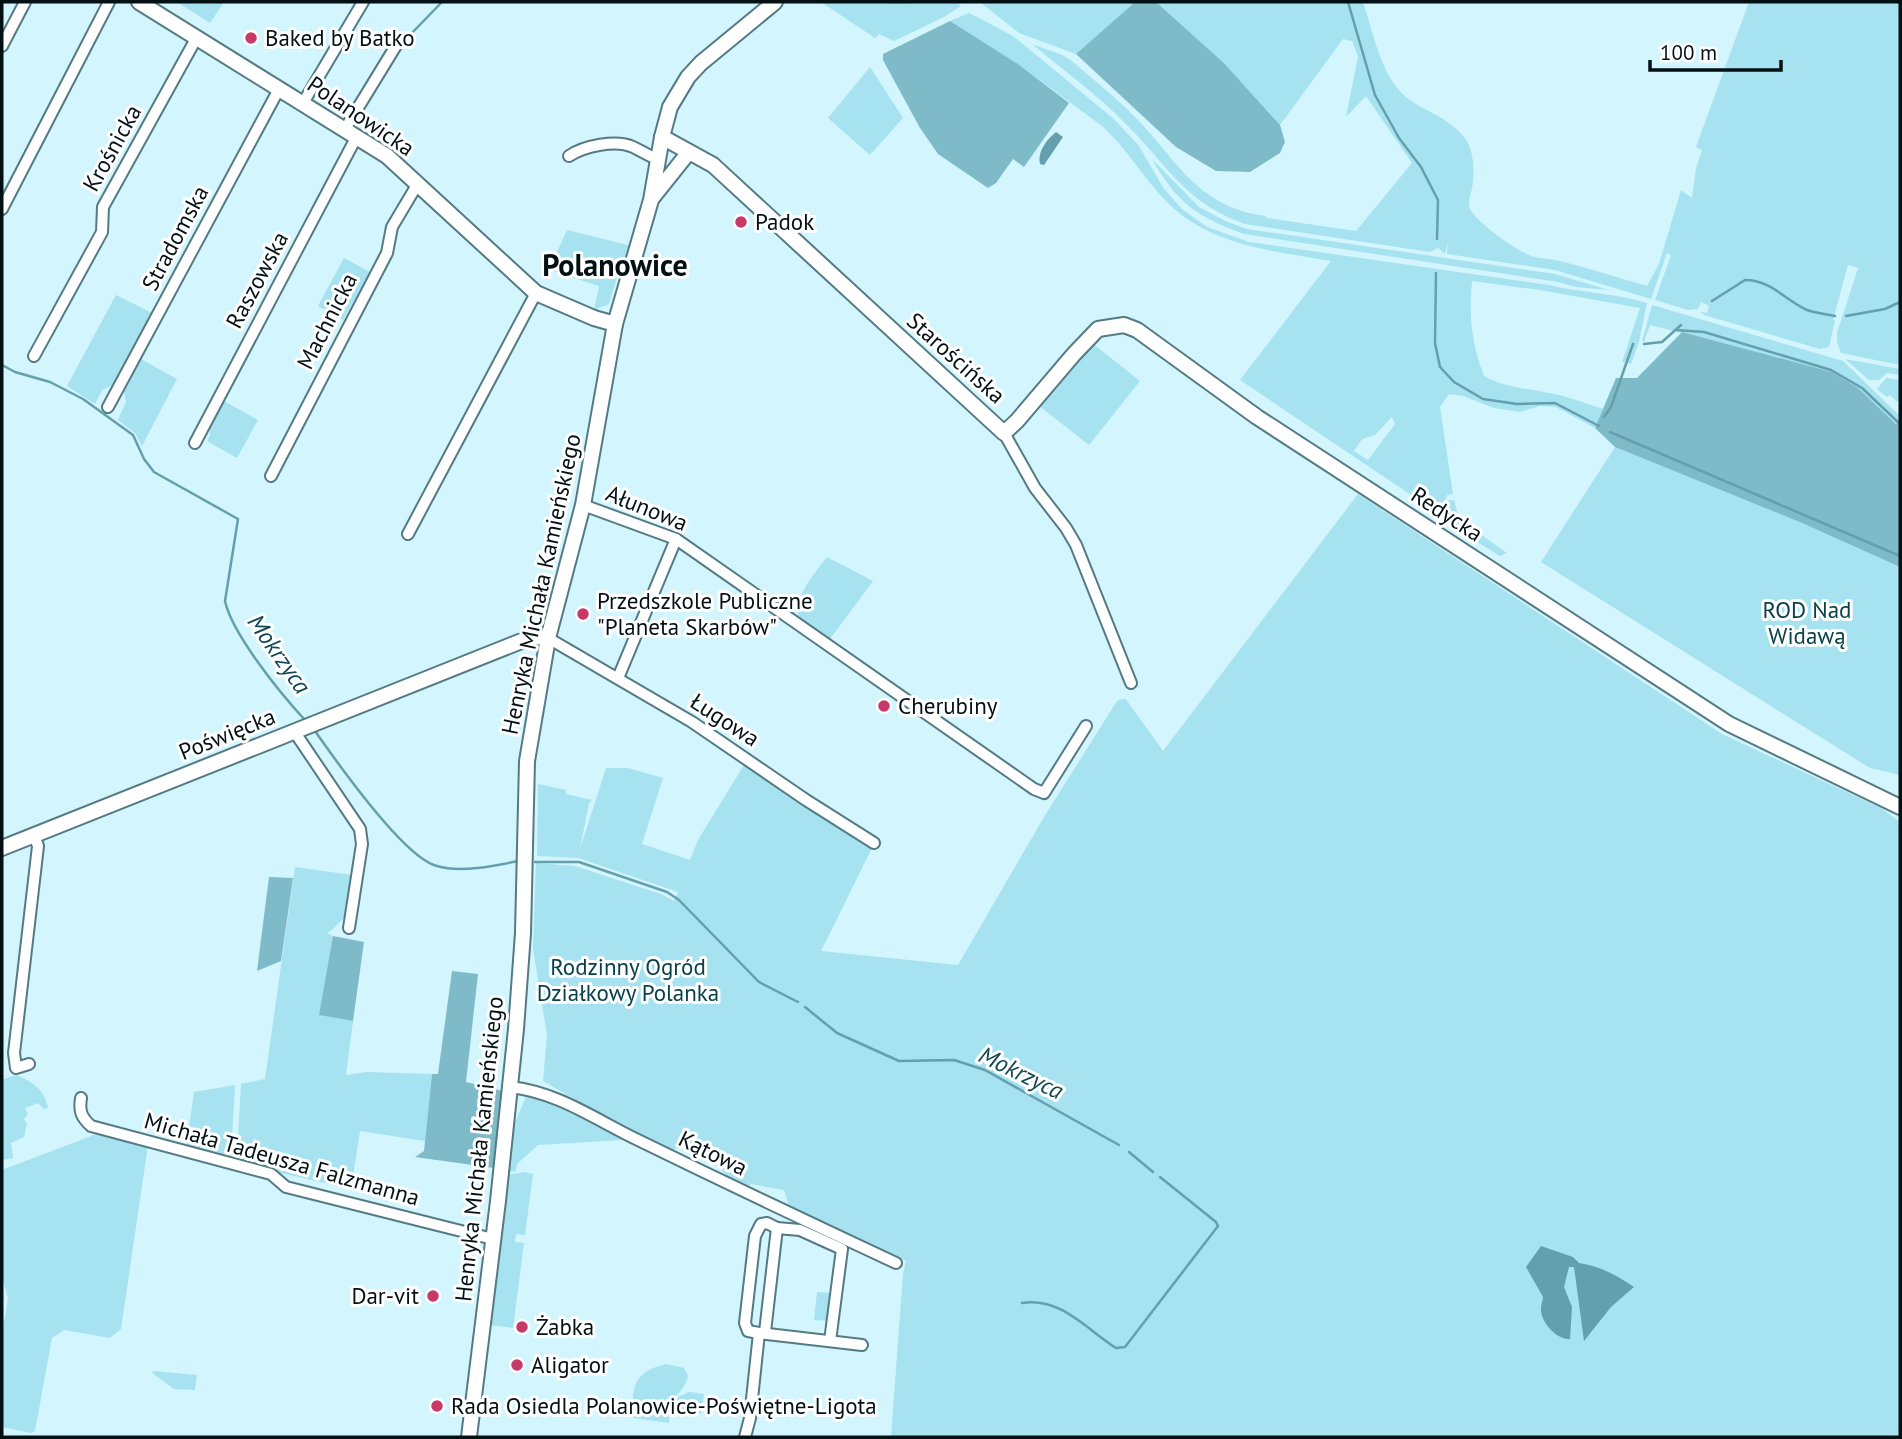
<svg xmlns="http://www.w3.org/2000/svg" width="1902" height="1439" font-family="'PT Sans',sans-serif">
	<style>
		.green { fill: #a6e2f0; fill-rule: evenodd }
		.forest { fill: #7ebac8 }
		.water { fill: #649fad }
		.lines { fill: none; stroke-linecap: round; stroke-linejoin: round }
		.stream { stroke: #649fad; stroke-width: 2.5 }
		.street-casing { stroke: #547a84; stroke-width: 14 }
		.secondary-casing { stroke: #547a84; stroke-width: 18 }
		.street { stroke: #fff; stroke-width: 10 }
		.secondary { stroke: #fff; stroke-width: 14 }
		.poi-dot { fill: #c63969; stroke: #fff; stroke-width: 2.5 }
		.labels { text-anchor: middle; stroke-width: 6; stroke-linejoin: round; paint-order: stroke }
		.poi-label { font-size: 23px; fill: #031014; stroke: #fff; text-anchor: start }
		.street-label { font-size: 23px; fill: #031014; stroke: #fff }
		.park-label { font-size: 23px; fill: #07404b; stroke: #fff }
		.water-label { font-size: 24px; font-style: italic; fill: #104651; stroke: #fff }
		.district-label { font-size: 30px; font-weight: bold; fill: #031014; stroke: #fff }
	</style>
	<rect width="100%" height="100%" fill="#d3f5fd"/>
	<g class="green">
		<path d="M177 2H224L210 23Z"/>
		<path d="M821 2H957L961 6 944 17 894 41 879 34 875 38Z"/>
		<path d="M980 2H1135L1076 54 1019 33Z"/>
		<path d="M1156 2H1363C1374 34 1381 80 1411 101 1430 113 1448 118 1464 137 1474 149 1475 172 1472 188 1471 195 1467 202 1470 209 1477 223 1518 252 1534 257 1540 259 1548 258 1555 260 1586 267 1616 277 1647 286L1659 264 1681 190 1692 198 1696 168 1702 150 1696 147 1749 2H1900V365L1841 353 1837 342V333L1858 268 1848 265 1833 320H1835L1829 347 1820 349 1704 315 1701 312 1707 313 1709 306 1701 302 1698 309 1688 310 1655 300 1671 255 1667 253 1651 299 1555 270 1447 254 1448 242 1445 254 1438 248 1430 252 1245 224C1184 202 1169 167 1127 125 1098 95 1063 70 1032 44L1062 55 1072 61C1091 78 1111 93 1129 111 1175 155 1194 207 1266 216V218L1356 231 1412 163 1366 96 1346 117 1358 56 1352 41 1343 39 1280 125 1224 63Z"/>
		<path d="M969 13 1013 36 1114 119 1139 146 1164 189 1182 209 1207 227 1249 242 1549 285C1581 293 1615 293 1647 303L1639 342 1631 364 1622 362 1640 308 1540 290 1472 281C1469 318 1471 341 1484 376 1506 388 1526 388 1549 393 1567 396 1586 404 1604 409L1595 428 1556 407 1540 406 1520 412 1494 408 1463 396 1449 394 1440 407 1453 494 1447 495 1445 501 1454 500 1459 519 1507 553 1500 556 1422 508 1425 507 1424 501H1420L1240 380 1331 261C1274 251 1212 246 1169 204 1144 180 1127 148 1102 126L1018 64 950 21ZM1392 417 1395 424 1368 460 1354 451 1362 439 1375 435Z"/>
		<path d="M870 67 903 118 870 155 828 118Z"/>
		<path d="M1152 159 1199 207 1225 221 1247 229 1555 274 1609 290 1576 287 1558 282 1244 234C1197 217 1177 203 1152 159Z"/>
		<path d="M567 230 632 246 627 265 621 264 609 304 594 310 599 286 549 270Z"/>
		<path d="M344 258 370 272 343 320 318 306Z"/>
		<path d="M116 295 152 313 113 385 102 390 95 404 67 386Z"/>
		<path d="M1652 305 1843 361 1900 416V420L1896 424 1857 387 1832 372 1650 325 1644 342 1642 341Z"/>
		<path d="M1092 343 1140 381 1089 445 1038 405Z"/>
		<path d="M141 359 177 379 142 446 135 433 118 420 126 402 124 392Z"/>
		<path d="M1845 359 1900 369V375L1887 373 1879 380H1869Z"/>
		<path d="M1886 378 1900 380V404L1890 395 1887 397 1877 389Z"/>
		<path d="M224 401 258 420 237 458 207 441 210 435V429Z"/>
		<path d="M1615 447 1802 523 1900 567V775L1870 768 1541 562Z"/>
		<path d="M1358 494 1722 734 1881 808 1900 822V1437H891L903 1274 906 1261 789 1207 784 1190 751 1184 749 1188 729 1179 707 1150 695 1146 668 1150 628 1130 543 1081 547 1035 533 949 536 863 575 866 661 894 674 901 678 892 578 858 537 856 538 784 566 790V794L592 800 589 803 580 849 606 768H628L663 778 642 844 690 860 698 840 744 765 872 848 821 951 958 965 1044 817 1117 701 1125 698 1163 751Z"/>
		<path d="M827 557 873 581 830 639C821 633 804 625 799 616 791 600 818 569 827 557Z"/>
		<path d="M295 867 352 875 347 916C338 921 338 927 327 933L333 936 320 1015 353 1021 346 1075 367 1072 432 1074 425 1141 360 1131 351 1189 280 1173 241 1161 237 1154 241 1084 265 1079Z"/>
		<path d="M16 1075C33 1082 44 1089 48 1108L44 1109 38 1103 25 1108 28 1114 24 1119 27 1124 24 1137 11 1143 13 1158 3 1160 2 1080Z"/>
		<path d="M235 1085 231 1155 226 1159 186 1148 194 1092Z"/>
		<path d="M527 1094 565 1107 622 1140 538 1145 517 1164 516 1171 508 1172 512 1130Z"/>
		<path d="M99 1133 148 1145 121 1329 110 1338 64 1330 52 1338 35 1431 30 1433 2 1427V1325L5 1318 8 1298 2 1277V1170Z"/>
		<path d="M525 1172 533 1174 525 1235 516 1234 515 1242 524 1243 513 1328 490 1325 507 1175Z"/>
		<path d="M817 1292 832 1293 828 1321 814 1320Z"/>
		<path d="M666 1364 684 1368 688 1376C684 1397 650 1419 633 1399 633 1377 646 1369 666 1364Z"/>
		<path d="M154 1371 197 1375 195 1390 174 1389 152 1373Z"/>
		<path d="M689 1392 704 1394 701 1414 675 1410 678 1397Z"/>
		<path d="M670 1403 669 1423 633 1418 639 1410 656 1408Z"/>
	</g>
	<g class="forest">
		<path d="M1135 2H1156L1224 63 1280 125 1285 142 1280 153 1250 172 1216 171 1176 147 1076 54Z"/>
		<path d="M950 21 1018 64 1069 103 1024 167 1013 159 996 183 988 188 938 154 920 128 883 60V54Z"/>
		<path d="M1682 332 1832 372 1857 387 1896 424 1900 420V567L1802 523 1615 447 1595 428 1616 378H1637Z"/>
		<path d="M269 877 293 878 281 961 257 971Z"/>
		<path d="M333 936 364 942 353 1021 319 1015Z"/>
		<path d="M452 971 478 974 466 1082 503 1091 494 1168 415 1157 424 1151 432 1074H438Z"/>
	</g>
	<g class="water">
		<path d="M1056 132 1063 137 1044 165 1040 164C1037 152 1047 139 1056 132Z"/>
		<path d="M1541 1246 1573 1257 1579 1263C1600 1266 1616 1275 1634 1287L1611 1307 1584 1341 1574 1267H1569L1564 1287 1572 1307 1570 1339C1557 1340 1540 1322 1541 1308 1541 1304 1543 1301 1543 1297L1526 1267Z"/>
	</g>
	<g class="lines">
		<g class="stream">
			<path d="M889 2H908"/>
			<path d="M1348 2 1375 95 1399 138 1421 167 1438 200 1437 239"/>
			<path d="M407 38 442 2"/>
			<path d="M1436 273 1435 343 1440 367 1454 382 1483 399 1517 404 1555 403 1599 426"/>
			<path d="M1712 301 1745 280C1771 280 1785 300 1807 310 1815 313 1826 314 1835 316"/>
			<path d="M1846 316 1885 309 1900 302"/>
			<path d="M1676 330 1704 332 1831 370 1862 388 1900 424"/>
			<path d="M1644 344 1662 342 1681 325"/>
			<path d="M2 365 15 372 50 382 83 399 133 435 144 459 154 472 238 519 225 601C232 634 281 694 304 719"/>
			<path d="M1604 417 1611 407 1633 344"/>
			<path d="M1610 432 1900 556"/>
			<path d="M315 731C336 761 404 858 437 866 460 873 495 866 518 861"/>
			<path d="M535 862H579L667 892 679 900 759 982 798 1002"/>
			<path d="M805 1007 837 1033 899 1061 954 1060 985 1070 1119 1145"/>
			<path d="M1129 1152 1153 1172"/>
			<path d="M1022 1303C1061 1297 1086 1329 1116 1348L1125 1347 1218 1226 1216 1222 1160 1177"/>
		</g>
		<defs>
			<g id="street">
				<path d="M2 46 25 2"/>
				<path d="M303 103 363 2"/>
				<path d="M345 129 397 44"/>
				<path d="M569 156C584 146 616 139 633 147 642 151 648 156 658 159"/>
				<path d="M2 209 109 2"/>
				<path d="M34 356 102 232 103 207 197 37"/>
				<path d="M108 407 279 89"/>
				<path d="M1004 433 1035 488 1066 528 1076 545 1131 683"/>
				<path d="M195 443 357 136"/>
				<path d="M271 476 387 253 392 227 417 185"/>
				<path d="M583 505 676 539 1034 789 1044 793 1086 726"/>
				<path d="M408 534 536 293"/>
				<path d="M548 638 692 722 806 800 874 843"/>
				<path d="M618 678 676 539"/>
				<path d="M294 731 360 829 362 844 349 928"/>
				<path d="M29 1064 16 1068 14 1053 38 846 34 835"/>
				<path d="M510 1087C558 1092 596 1120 638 1140 724 1182 810 1223 896 1263"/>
				<path d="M81 1098C79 1111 81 1117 91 1126L271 1174 286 1187 493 1239"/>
				<path d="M765 1332 777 1228"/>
				<path d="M759 1333 748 1331 745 1323 755 1236 761 1224 767 1223 777 1228 800 1230 842 1249 830 1341"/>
				<path d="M745 1437 750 1418 759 1333 862 1345"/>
			</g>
			<g id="secondary">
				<path d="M139 2 387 156 536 293 594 318 615 324"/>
				<path d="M662 137 713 165 1004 433 1017 421 1074 354 1098 329 1124 325 1137 330 1257 417 1729 724 1900 807"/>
				<path d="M653 197 689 152"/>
				<path d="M2 848 519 642 535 637 548 638"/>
				<path d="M469 1437 498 1201 516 1029 523 933 527 761 548 638 583 505 615 324 651 200 662 137 670 107 688 77 701 63 775 2"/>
			</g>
		</defs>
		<use href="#street" class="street-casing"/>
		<use href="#secondary" class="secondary-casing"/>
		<use href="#street" class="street"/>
		<use href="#secondary" class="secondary"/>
	</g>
	<g class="poi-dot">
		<circle cx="251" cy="38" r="7"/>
		<circle cx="741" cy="222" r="7"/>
		<circle cx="583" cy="614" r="7"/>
		<circle cx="884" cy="706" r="7"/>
		<circle cx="433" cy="1296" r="7"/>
		<circle cx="522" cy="1327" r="7"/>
		<circle cx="517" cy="1365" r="7"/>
		<circle cx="437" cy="1406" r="7"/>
	</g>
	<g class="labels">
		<g class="poi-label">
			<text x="265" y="46">Baked by Batko</text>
			<text x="755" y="230">Padok</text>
			<text x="597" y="609">Przedszkole Publiczne<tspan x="597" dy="26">"Planeta Skarbów"</tspan></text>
			<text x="898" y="714">Cherubiny</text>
			<text x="419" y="1304" text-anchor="end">Dar-vit</text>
			<text x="536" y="1335">Żabka</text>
			<text x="531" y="1373">Aligator</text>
			<text x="451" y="1414">Rada Osiedla Polanowice-Poświętne-Ligota</text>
		</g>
		<g class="street-label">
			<text transform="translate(361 116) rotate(34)" y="8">Polanowicka</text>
			<text transform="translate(112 148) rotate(-61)" y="8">Krośnicka</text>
			<text transform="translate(175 238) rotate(-62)" y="8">Stradomska</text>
			<text transform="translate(257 280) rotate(-62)" y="8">Raszowska</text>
			<text transform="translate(327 321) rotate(-63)" y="8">Machnicka</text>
			<text transform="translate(956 358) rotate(42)" y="8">Starościńska</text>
			<text transform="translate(647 508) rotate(22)" y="8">Ałunowa</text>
			<text transform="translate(1447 514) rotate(33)" y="8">Redycka</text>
			<text transform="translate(541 584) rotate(-78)" y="8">Henryka Michała Kamieńskiego</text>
			<text transform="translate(725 720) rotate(33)" y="8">Ługowa</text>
			<text transform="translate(227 734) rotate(-22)" y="8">Poświęcka</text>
			<text transform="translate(479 1149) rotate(-84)" y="8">Henryka Michała Kamieńskiego</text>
			<text transform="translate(713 1153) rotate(26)" y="8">Kątowa</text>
			<text transform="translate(282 1159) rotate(16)" y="8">Michała Tadeusza Falzmanna</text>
		</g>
		<g class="park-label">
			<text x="1807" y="618">ROD Nad<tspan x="1807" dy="26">Widawą</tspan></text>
			<text x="628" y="975">Rodzinny Ogród<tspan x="628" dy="26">Działkowy Polanka</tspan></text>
		</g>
		<g class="water-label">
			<text transform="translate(279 654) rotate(55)" y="8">Mokrzyca</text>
			<text transform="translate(1021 1073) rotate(26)" y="8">Mokrzyca</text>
		</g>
		<g class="district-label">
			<text x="615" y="276">Polanowice</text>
		</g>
	</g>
	<rect width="1902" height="1439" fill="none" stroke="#031014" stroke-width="7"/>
	<path d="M1650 60v10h131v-10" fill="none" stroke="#031014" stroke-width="3.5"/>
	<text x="1660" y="60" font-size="21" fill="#031014" stroke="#ffffff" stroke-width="5" paint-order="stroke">100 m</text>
</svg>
